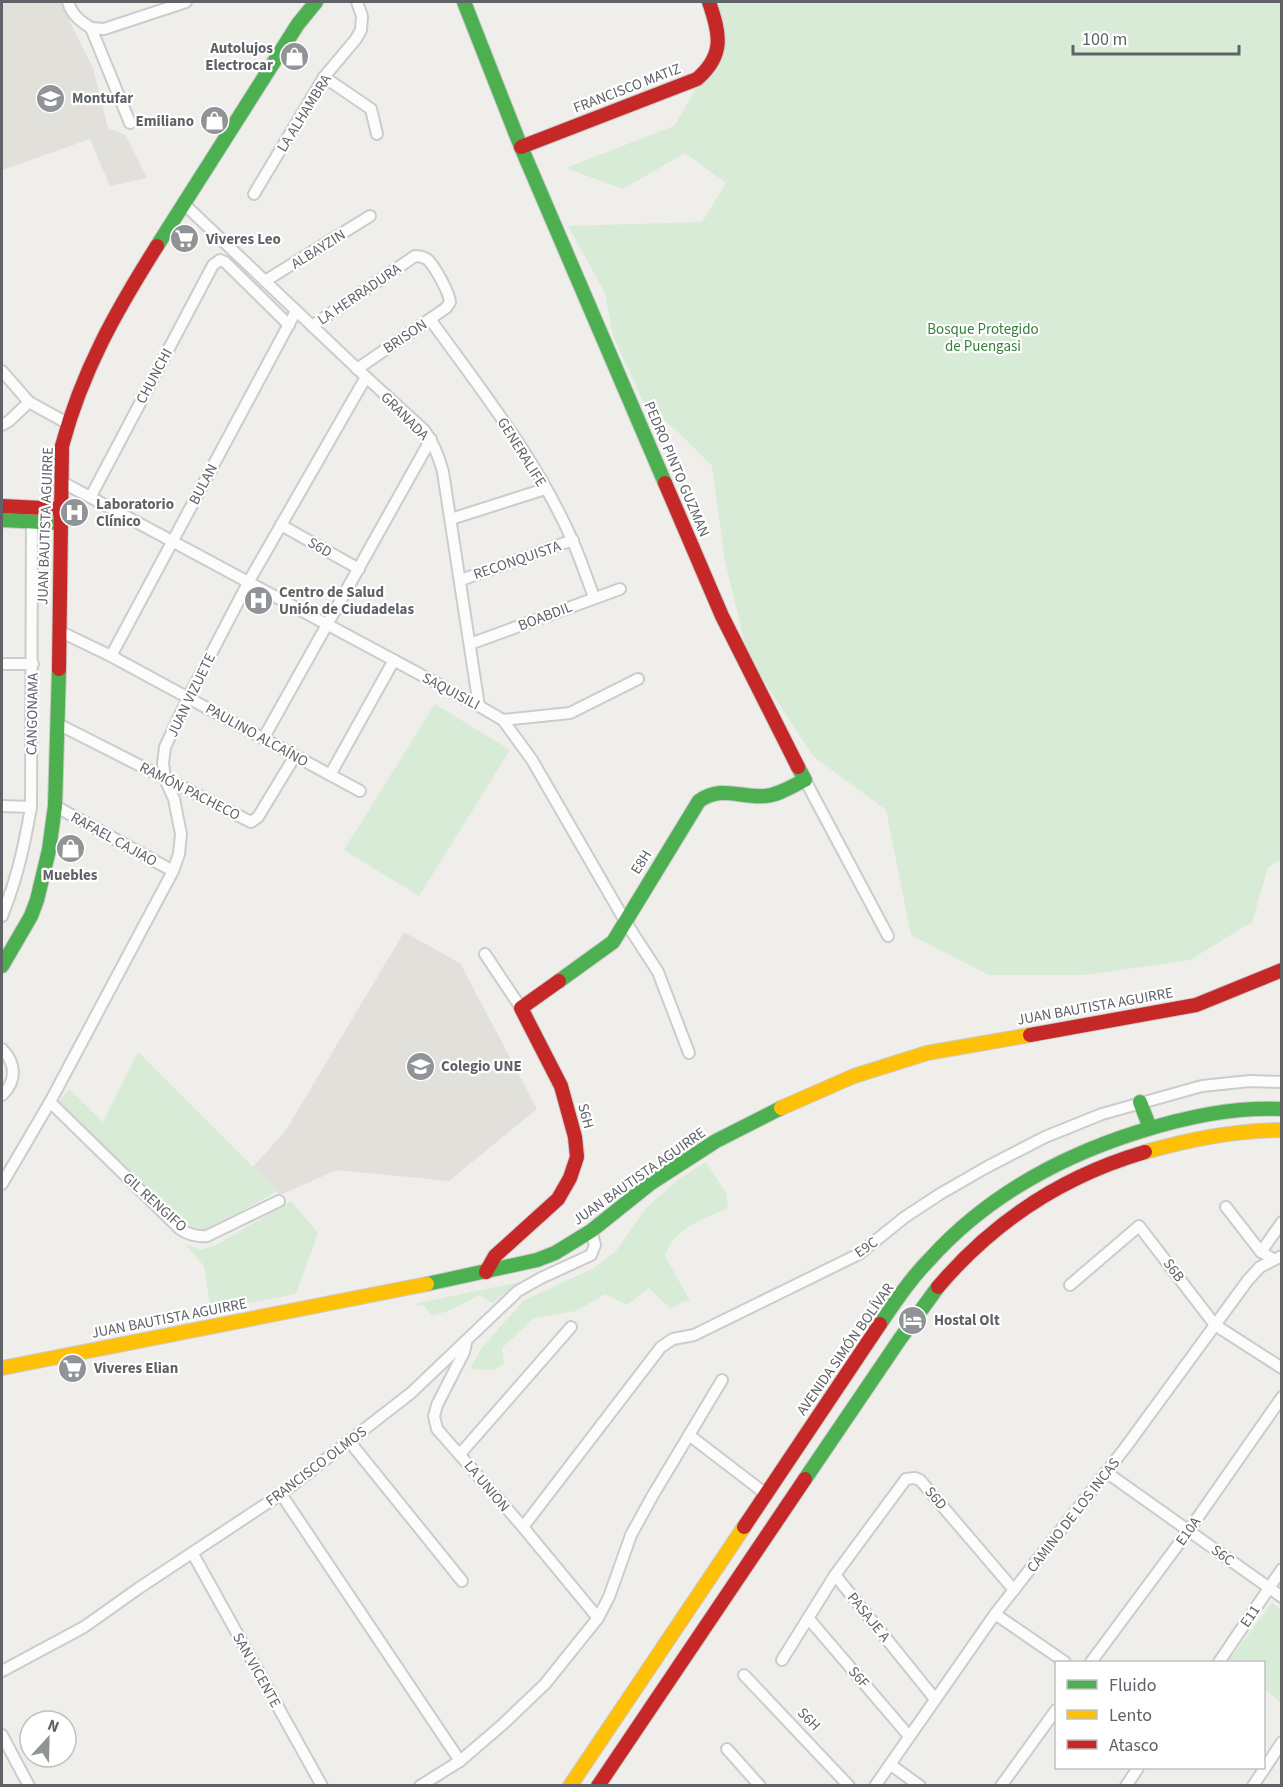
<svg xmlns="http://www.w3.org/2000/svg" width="1283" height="1787" font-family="'Source Sans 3',sans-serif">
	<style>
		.education { fill: #e2e0da }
		.green { fill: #d8ebd6 }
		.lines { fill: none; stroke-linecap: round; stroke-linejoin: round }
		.street-casing { stroke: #cbcccc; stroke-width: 14 }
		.fast-casing { stroke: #cacacb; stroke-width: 16 }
		.slow-casing { stroke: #cacacb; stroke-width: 16 }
		.jam-casing { stroke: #cacacb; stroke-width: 16 }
		.street { stroke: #fdfcfc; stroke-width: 10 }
		.fast { stroke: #4caf50; stroke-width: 14 }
		.slow { stroke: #ffc107; stroke-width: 14 }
		.jam { stroke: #c62828; stroke-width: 14 }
		.labels { text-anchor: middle; stroke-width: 4.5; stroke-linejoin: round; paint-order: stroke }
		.poi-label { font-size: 15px; font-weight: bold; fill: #5f6368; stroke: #fff; text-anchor: start }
		.street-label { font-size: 15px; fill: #5f6368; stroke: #fff }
		.park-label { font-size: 15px; fill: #348238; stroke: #fff }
	</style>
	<rect width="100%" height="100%" fill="#efeeea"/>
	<g class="education">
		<path d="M2 2H60L93 68 108 128 125 135 147 178 110 186 90 139 2 170Z"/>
		<path d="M404 932 460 963 537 1109 449 1181 337 1170 280 1195 252 1168 286 1130Z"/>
	</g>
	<g class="green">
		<path d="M711 2H1281L1282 859 1268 867 1252 922 1190 960 1084 975H989L911 935 886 810 813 756 748 657 725 561 712 466 681 435 644 403 613 336 605 293 568 226 702 222 726 183 685 153 623 189 566 168 674 126 717 53Z"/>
		<path d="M435 704 510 750 419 896 344 850Z"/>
		<path d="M138 1052 277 1191 207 1231H195L183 1226 58 1103 69 1089 103 1122Z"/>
		<path d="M706 1162 726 1193 728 1208C702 1220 675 1227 665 1256L690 1301 682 1302 670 1309 649 1288 627 1305 605 1294 576 1311 534 1318 502 1348 504 1364 494 1370 470 1369 481 1349 523 1301 594 1268 616 1251 646 1208 679 1179Z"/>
		<path d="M291 1201 318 1233 296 1294 211 1310 204 1266 185 1244 201 1250 216 1245Z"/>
		<path d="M520 1282 492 1303 480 1295C464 1302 449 1313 432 1315L424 1306 413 1304Z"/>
		<path d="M1272 1603 1281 1610V1703L1264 1689V1662H1232L1229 1660Z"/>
	</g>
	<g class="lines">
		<defs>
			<g id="street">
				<path d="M68 2C72 15 80 21 91 28L130 123"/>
				<path d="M91 28 104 29 186 2"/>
				<path d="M324 77 371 109 377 134"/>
				<path d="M254 194 324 77 356 39 361 30 362 16 357 2"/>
				<path d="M184 204 366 377 424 430C434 443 439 457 443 472L479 706"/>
				<path d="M265 281 370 216"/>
				<path d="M430 319C481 390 538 461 573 542 581 560 587 579 594 597"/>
				<path d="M312 326 415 256C421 256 425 257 429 261 436 269 449 292 450 302L446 308 430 319 357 369"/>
				<path d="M2 371 29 402 67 423"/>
				<path d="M2 425 9 421 29 402"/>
				<path d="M62 482 479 706 503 720 532 760 625 921 658 972 689 1053"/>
				<path d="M91 496 213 265 220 260 225 262 289 325"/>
				<path d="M451 519 545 489"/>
				<path d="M281 525 359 569"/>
				<path d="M461 580 573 540"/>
				<path d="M59 631 111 656 360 791"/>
				<path d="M470 644 620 589"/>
				<path d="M111 656 296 311"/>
				<path d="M2 664H33"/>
				<path d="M503 720 570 713 638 679"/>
				<path d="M58 724 251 822 258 817 295 756"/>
				<path d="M263 739 431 439"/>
				<path d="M330 775 394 660"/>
				<path d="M805 780 888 936"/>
				<path d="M2 806 31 807"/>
				<path d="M55 806 173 871"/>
				<path d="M2 916C17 879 24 847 31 807L32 514"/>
				<path d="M485 954 521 1008"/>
				<path d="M2 1049C16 1063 17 1081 2 1095"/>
				<path d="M50 1102 180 1229C189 1235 197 1237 207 1236L279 1201"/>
				<path d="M2 1184 50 1102 173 871 179 854 181 834 174 799 165 779 163 763 165 747 188 698 249 581 366 377"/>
				<path d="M1226 1207 1261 1252 1273 1259"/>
				<path d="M1261 1252 1282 1222"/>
				<path d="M1070 1285 1139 1226 1215 1325 1282 1368"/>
				<path d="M466 1343 464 1352 437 1405 434 1416 437 1429 523 1527 598 1618"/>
				<path d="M689 1435 766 1494"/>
				<path d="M349 1441 462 1581"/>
				<path d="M460 1454 571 1327"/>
				<path d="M1106 1472 1282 1597"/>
				<path d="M281 1494 460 1761"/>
				<path d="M523 1527 661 1347 673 1339 694 1335 859 1254 905 1217 940 1194 987 1167 1045 1137 1102 1114 1202 1086 1250 1081 1282 1082"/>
				<path d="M193 1554 322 1786"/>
				<path d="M835 1575 935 1699"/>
				<path d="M995 1614 1065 1662"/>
				<path d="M808 1618 909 1736"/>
				<path d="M782 1660 835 1575 906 1479 915 1478 920 1480 1014 1590"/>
				<path d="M1091 1662 1189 1530 1282 1397"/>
				<path d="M1219 1662 1282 1569"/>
				<path d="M2 1671 84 1627 139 1588 281 1494 411 1393 518 1291 541 1278 591 1255 595 1245 591 1231"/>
				<path d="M744 1675 849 1786"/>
				<path d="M2 1735 29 1786"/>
				<path d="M727 1749 760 1786"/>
				<path d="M891 1765 920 1786"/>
				<path d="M420 1786 460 1761 502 1725 545 1684 598 1618 609 1597 631 1535 653 1495 722 1380"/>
				<path d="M875 1786 995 1614 1125 1448 1248 1280 1260 1267 1282 1256"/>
				<path d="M1001 1786 1056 1710"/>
				<path d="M1126 1786 1138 1768"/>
				<path d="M1253 1786 1282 1742"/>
			</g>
			<g id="fast">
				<path d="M464 2 521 147 665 483"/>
				<path d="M157 246 298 24 316 2"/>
				<path d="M2 520 61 523"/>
				<path d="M2 966 31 916 37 900 49 850 55 806 59 669"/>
				<path d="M559 981 613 942 699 801C722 785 740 798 765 796 779 795 792 786 805 780L798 767"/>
				<path d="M1140 1102 1150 1128"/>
				<path d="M427 1284 537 1260 555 1253 591 1231 651 1183 716 1141 781 1108"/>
				<path d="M880 1324C895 1302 911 1278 930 1259 986 1197 1059 1157 1138 1132 1186 1117 1232 1107 1282 1109"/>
				<path d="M805 1479 900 1339 938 1287"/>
			</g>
			<g id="slow">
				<path d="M781 1108 854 1076 927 1053 1030 1035"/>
				<path d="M1145 1152C1190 1139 1234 1130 1282 1130"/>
				<path d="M2 1368 427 1284"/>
				<path d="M570 1786 744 1527"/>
			</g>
			<g id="jam">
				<path d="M521 147 697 79C725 55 720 34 709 2"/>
				<path d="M665 483 722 616 798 767"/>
				<path d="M2 506 61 509"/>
				<path d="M59 669 62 446C82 371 116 311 157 246"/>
				<path d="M1030 1035 1196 1005 1282 970"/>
				<path d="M486 1272 495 1256 558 1199 570 1178 577 1157 575 1137 561 1086 521 1008 559 981"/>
				<path d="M938 1287C993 1222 1063 1176 1145 1152"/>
				<path d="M744 1527 880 1324"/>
				<path d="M598 1786 805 1479"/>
			</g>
		</defs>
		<use href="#street" class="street-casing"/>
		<use href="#fast" class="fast-casing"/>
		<use href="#slow" class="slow-casing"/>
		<use href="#jam" class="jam-casing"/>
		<use href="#street" class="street"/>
		<use href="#fast" class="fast"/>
		<use href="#slow" class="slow"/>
		<use href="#jam" class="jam"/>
	</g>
	<defs>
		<symbol id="shop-disc" viewBox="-11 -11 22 22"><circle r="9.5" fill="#919496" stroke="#fff"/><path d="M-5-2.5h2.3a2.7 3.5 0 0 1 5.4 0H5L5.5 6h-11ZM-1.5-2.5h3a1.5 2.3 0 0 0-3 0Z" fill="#fff"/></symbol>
		<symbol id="university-disc" viewBox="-11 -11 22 22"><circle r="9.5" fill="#919496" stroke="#fff"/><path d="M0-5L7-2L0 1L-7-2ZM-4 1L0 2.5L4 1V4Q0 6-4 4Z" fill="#fff"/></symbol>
		<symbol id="supermarket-disc" viewBox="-11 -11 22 22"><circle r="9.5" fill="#919496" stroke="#fff"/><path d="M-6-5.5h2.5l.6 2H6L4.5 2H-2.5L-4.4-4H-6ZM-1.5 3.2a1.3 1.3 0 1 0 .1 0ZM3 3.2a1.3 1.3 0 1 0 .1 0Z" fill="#fff"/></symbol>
		<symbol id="hospital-disc" viewBox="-11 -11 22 22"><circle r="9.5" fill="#919496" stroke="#fff"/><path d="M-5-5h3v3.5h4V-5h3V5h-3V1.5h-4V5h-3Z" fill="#fff"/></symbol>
		<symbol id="school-disc" viewBox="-11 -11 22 22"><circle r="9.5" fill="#919496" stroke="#fff"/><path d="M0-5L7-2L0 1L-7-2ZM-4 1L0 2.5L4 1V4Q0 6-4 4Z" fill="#fff"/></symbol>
		<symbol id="hotel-disc" viewBox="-11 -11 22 22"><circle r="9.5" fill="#919496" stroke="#fff"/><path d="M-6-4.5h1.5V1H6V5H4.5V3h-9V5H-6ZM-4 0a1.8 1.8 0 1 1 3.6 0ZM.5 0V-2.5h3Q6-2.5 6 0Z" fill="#fff"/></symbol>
	</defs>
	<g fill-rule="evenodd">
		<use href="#shop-disc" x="278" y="40" width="33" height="33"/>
		<use href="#university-disc" x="34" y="82" width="33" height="33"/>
		<use href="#shop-disc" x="198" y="104" width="33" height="33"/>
		<use href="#supermarket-disc" x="168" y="222" width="33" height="33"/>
		<use href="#hospital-disc" x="58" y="496" width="33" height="33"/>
		<use href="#hospital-disc" x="242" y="584" width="33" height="33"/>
		<use href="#shop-disc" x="54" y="832" width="33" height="33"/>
		<use href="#school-disc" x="404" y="1050" width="33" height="33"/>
		<use href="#hotel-disc" x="896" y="1304" width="33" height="33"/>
		<use href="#supermarket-disc" x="56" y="1352" width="33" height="33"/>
	</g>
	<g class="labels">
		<g class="poi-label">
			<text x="273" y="53" text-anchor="end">Autolujos<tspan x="273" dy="17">Electrocar</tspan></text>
			<text x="72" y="103">Montufar</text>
			<text x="194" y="126" text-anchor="end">Emiliano</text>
			<text x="206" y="244">Viveres Leo</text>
			<text x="96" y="509">Laboratorio<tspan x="96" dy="17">Clínico</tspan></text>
			<text x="279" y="597">Centro de Salud<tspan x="279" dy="17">Unión de Ciudadelas</tspan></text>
			<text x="70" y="880" text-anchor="middle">Muebles</text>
			<text x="441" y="1071">Colegio UNE</text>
			<text x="934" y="1325">Hostal Olt</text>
			<text x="94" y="1373">Viveres Elian</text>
		</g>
		<g class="street-label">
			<text transform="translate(627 88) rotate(-21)" y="5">FRANCISCO MATIZ</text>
			<text transform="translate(304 113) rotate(-58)" y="5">LA ALHAMBRA</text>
			<text transform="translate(318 249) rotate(-32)" y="5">ALBAYZIN</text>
			<text transform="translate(359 294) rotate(-34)" y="5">LA HERRADURA</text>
			<text transform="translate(405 336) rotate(-34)" y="5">BRISON</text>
			<text transform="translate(154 376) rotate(-62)" y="5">CHUNCHI</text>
			<text transform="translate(405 416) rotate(45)" y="5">GRANADA</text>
			<text transform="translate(522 452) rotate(58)" y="5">GENERALIFE</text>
			<text transform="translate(677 469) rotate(67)" y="5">PEDRO PINTO GUZMAN</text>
			<text transform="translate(203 484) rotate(-62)" y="5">BULAN</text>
			<text transform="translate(45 526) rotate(-88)" y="5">JUAN BAUTISTA AGUIRRE</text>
			<text transform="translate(320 547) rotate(30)" y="5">S6D</text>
			<text transform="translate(517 560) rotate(-19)" y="5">RECONQUISTA</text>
			<text transform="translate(545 616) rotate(-21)" y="5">BOABDIL</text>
			<text transform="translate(451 691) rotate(28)" y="5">SAQUISILI</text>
			<text transform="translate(191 695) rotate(-64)" y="5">JUAN VIZUETE</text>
			<text transform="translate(32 714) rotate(-89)" y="5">CANGONAMA</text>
			<text transform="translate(257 735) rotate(29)" y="5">PAULINO ALCAÍNO</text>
			<text transform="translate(190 791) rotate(27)" y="5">RAMÓN PACHECO</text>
			<text transform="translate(114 839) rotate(29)" y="5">RAFAEL CAJIAO</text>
			<text transform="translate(641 862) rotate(-58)" y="5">E8H</text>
			<text transform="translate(1095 1006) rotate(-10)" y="5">JUAN BAUTISTA AGUIRRE</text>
			<text transform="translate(586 1116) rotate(75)" y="5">S6H</text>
			<text transform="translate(639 1176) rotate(-35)" y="5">JUAN BAUTISTA AGUIRRE</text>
			<text transform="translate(155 1202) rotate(42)" y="5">GIL RENGIFO</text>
			<text transform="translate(866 1247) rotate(-35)" y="5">E9C</text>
			<text transform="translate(1174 1270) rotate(53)" y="5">S6B</text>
			<text transform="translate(169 1318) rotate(-11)" y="5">JUAN BAUTISTA AGUIRRE</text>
			<text transform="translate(845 1349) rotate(-55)" y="5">AVENIDA SIMÓN BOLÍVAR</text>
			<text transform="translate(316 1466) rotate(-37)" y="5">FRANCISCO OLMOS</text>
			<text transform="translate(487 1486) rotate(50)" y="5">LA UNION</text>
			<text transform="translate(936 1498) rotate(50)" y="5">S6D</text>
			<text transform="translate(1073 1515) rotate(-52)" y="5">CAMINO DE LOS INCAS</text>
			<text transform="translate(1188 1531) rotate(-54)" y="5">E10A</text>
			<text transform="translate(1223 1555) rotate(36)" y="5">S6C</text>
			<text transform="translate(1250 1616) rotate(-56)" y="5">E11</text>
			<text transform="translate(869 1617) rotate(51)" y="5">PASAJE A</text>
			<text transform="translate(257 1670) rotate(61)" y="5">SAN VICENTE</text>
			<text transform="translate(859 1677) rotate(49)" y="5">S6F</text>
			<text transform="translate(809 1719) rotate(46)" y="5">S6H</text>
		</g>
		<g class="park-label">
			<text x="983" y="334">Bosque Protegido<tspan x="983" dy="17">de Puengasi</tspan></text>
		</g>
	</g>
	<rect width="1283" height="1787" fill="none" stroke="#5f6368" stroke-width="6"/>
	<rect x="1055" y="1661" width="210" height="108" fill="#ffffff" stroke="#bfc1c3" stroke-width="1.5"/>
	<rect x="1067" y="1680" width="30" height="9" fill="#4caf50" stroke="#bfc1c3" stroke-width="1.5"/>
	<text x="1109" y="1691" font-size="18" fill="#5f6368">Fluido</text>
	<rect x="1067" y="1710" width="30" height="9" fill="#ffc107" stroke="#bfc1c3" stroke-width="1.5"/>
	<text x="1109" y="1721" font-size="18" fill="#5f6368">Lento</text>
	<rect x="1067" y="1740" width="30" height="9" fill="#c62828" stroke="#bfc1c3" stroke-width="1.5"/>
	<text x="1109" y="1751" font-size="18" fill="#5f6368">Atasco</text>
	<g transform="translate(48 1739) rotate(22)"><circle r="28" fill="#ffffff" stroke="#bfc1c3" stroke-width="1.5"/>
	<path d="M0-4.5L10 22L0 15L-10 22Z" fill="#919496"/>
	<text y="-9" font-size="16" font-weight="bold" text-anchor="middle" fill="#5f6368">N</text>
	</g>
	<path d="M1073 45v9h166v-9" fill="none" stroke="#5f6368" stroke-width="3"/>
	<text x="1082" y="45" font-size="18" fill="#5f6368" stroke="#ffffff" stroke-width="4.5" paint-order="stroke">100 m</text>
</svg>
